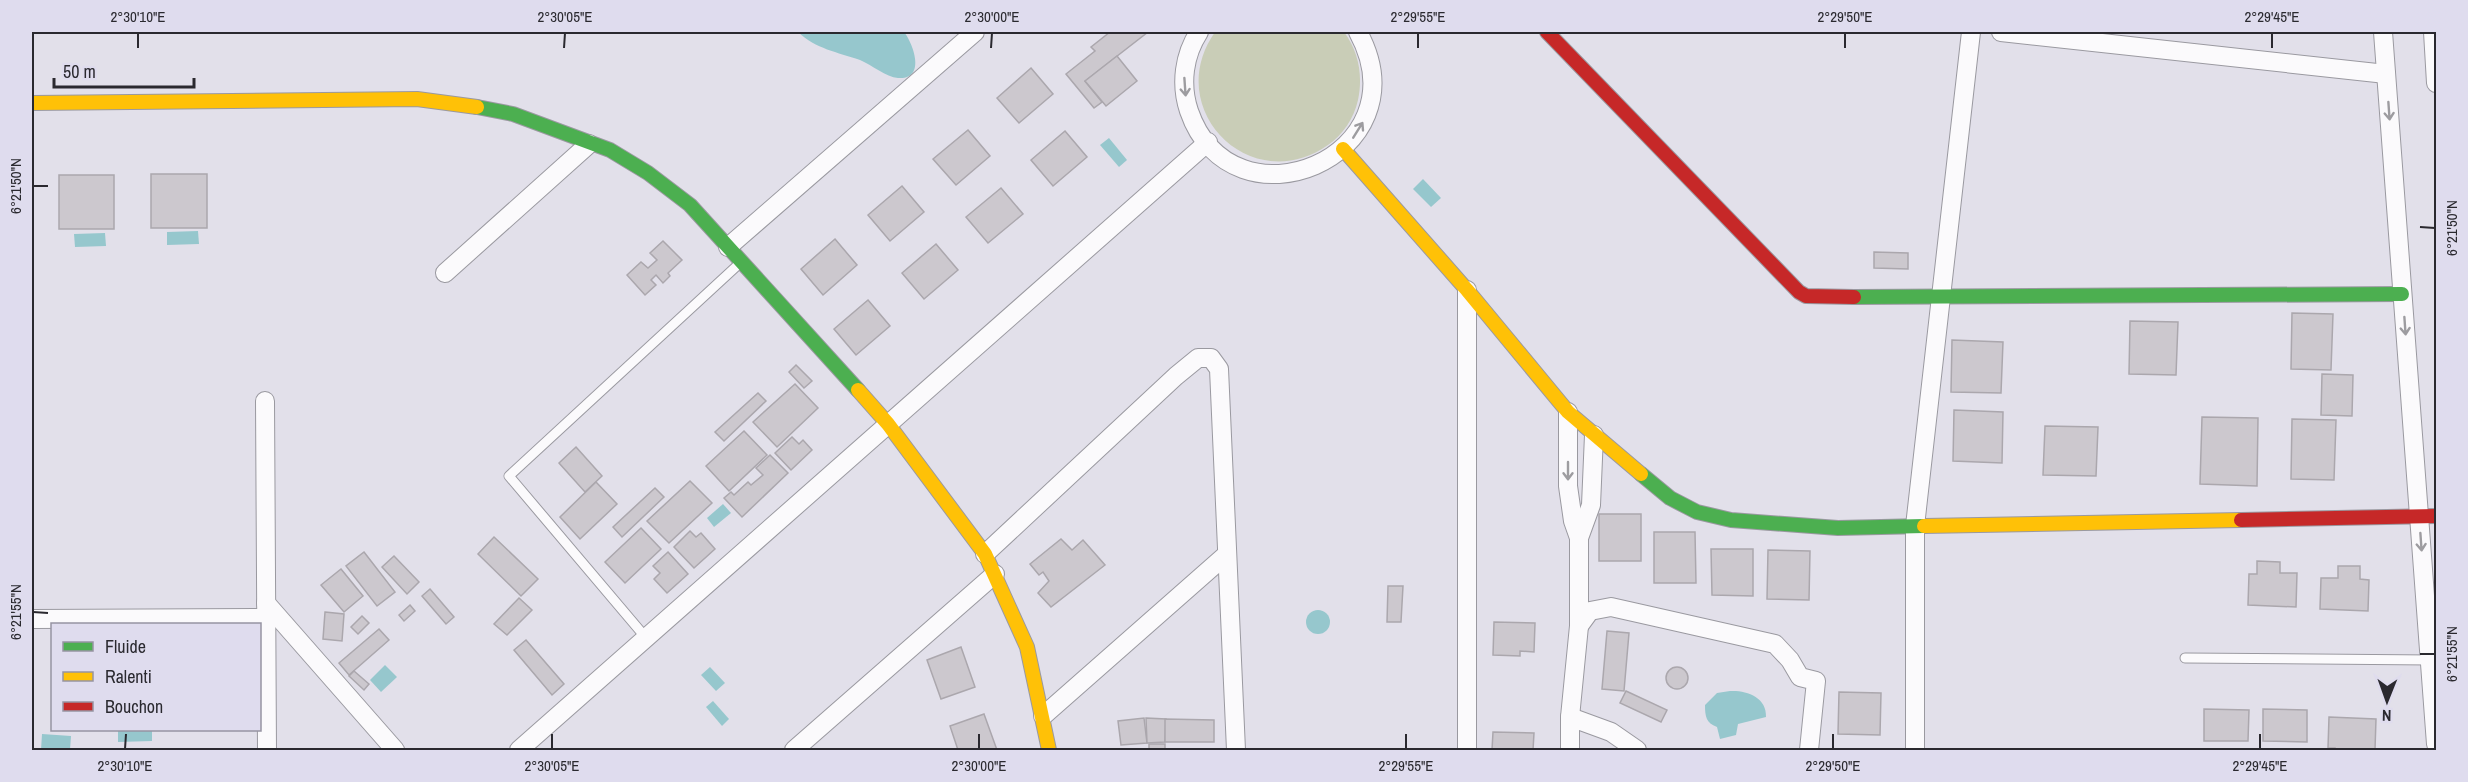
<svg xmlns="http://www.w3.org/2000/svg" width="2468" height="782" font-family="'Archivo Narrow',sans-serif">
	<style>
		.green { fill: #c9cdb7 }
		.water { fill: #96c7cd }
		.building { fill: #ccc8ce; stroke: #aba7ad; stroke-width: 1.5 }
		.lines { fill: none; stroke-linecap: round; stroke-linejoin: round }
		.lane-casing { stroke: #9a99a0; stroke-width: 11 }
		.street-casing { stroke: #9a99a0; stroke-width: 20 }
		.fast-casing { stroke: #9a99a0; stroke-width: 16 }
		.slow-casing { stroke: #9a99a0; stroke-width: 16 }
		.jam-casing { stroke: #9a99a0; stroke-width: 16 }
		.lane { stroke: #fbfafc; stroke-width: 9 }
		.street { stroke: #fbfafc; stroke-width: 18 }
		.fast { stroke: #4caf50; stroke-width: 14 }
		.slow { stroke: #ffc107; stroke-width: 14 }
		.jam { stroke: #c62828; stroke-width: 14 }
		.oneway { stroke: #9d9ca0 }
		.ticks { fill: none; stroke: #2a292f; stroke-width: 2 }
		.neatline { fill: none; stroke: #2a292f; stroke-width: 2 }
		.ticks-label { font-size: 15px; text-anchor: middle; fill: #2a292f }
	</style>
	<rect width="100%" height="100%" fill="#e2e0ea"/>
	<path class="green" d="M1215 32H1344C1359 52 1363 76 1358 100 1354 118 1343 135 1328 145 1251 199 1161 109 1215 32Z"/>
	<g class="water">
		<path d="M798 32H904C913 43 927 80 898 78 886 77 872 65 860 60 837 52 816 49 798 32Z"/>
		<path d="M1109 138 1127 160 1119 167 1100 145Z"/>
		<path d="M1423 179 1441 198 1431 207 1413 189Z"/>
		<path d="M198 231 199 244 167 245V232Z"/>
		<path d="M105 233 106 246 75 247 74 234Z"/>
		<path d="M723 504 731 513 714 527 707 518Z"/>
		<circle cx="1318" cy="622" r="12"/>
		<path d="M385 665 397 677 381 692 370 680Z"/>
		<path d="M710 667 725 683 716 691 701 675Z"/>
		<path d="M1730 691C1746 690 1767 697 1766 717L1738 724 1736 735 1720 739 1717 727C1706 723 1705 716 1705 705L1717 693Z"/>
		<path d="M713 701 729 719 722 726 706 707Z"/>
		<path d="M118 730H152V741L118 742Z"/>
		<path d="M42 734 71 736 70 750H41Z"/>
	</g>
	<g class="building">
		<path d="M1110 32H1148L1085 81 1102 102 1094 108 1066 74 1095 51 1091 47Z"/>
		<path d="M1117 56 1137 81 1106 106 1085 81Z"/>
		<path d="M1031 68 1053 94 1019 123 997 98Z"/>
		<path d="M968 130 990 156 956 185 933 159Z"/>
		<path d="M1065 131 1087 157 1053 186 1031 160Z"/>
		<rect x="151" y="174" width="56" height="54"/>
		<rect x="59" y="175" width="55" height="54"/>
		<path d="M902 186 924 212 890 241 868 215Z"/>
		<path d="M1001 188 1023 214 988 243 966 217Z"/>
		<path d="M835 239 857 265 823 295 801 269Z"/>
		<path d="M663 241 682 260 668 273 670 276 663 283 656 275 651 280 656 285 645 295 627 275 641 262 648 268 657 260 650 253Z"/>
		<path d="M936 244 958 270 924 299 902 273Z"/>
		<path d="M1874 252 1908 253V269L1874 268Z"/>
		<path d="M868 300 890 326 856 355 834 329Z"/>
		<path d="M2292 313 2333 314 2331 370 2291 369Z"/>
		<path d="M2130 321 2178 322 2176 375 2129 374Z"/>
		<path d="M1952 340 2003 342 2001 393 1951 392Z"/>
		<path d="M796 365 812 381 804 388 789 372Z"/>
		<path d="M2322 374 2353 375 2352 416 2321 415Z"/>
		<path d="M795 384 818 408 777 447 753 422Z"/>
		<path d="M758 393 766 401 724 441 715 432Z"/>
		<path d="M1954 410 2003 412 2002 463 1953 461Z"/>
		<path d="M2202 417 2258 418 2257 486 2200 484Z"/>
		<path d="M2292 419 2336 420 2334 480 2291 479Z"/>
		<path d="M2045 426 2098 427 2096 476 2043 475Z"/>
		<path d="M744 431 767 455 729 491 706 466Z"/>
		<path d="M792 437 799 444 803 440 812 450 791 470 775 453Z"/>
		<path d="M576 447 602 476 585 492 559 463Z"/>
		<path d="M770 455 788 473 742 517 724 498 731 492 734 495 748 482 751 485 763 475 756 468Z"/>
		<path d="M690 481 712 503 669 543 647 521Z"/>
		<path d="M596 482 617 504 580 539 560 517Z"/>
		<path d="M655 488 664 497 622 537 613 527Z"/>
		<rect x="1599" y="514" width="42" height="47"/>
		<path d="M641 528 661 549 625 583 605 562Z"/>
		<path d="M690 531 696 537 701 533 715 549 694 568 674 547Z"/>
		<path d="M1654 532H1695L1696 583H1654Z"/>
		<path d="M494 537 538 579 521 596 478 554Z"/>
		<path d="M1061 539 1072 550 1083 540 1105 565 1051 607 1038 593 1049 581 1043 572 1039 575 1030 564Z"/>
		<path d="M1711 549H1753V596L1712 595Z"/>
		<path d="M1768 550 1810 551 1809 600 1767 599Z"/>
		<path d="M364 552 395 592 377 606 346 566Z"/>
		<path d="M668 552 688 574 667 593 654 579 660 573 653 566Z"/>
		<path d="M394 556 419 582 407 594 382 567Z"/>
		<path d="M2257 561 2280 562V573H2297L2296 607 2248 605 2249 574H2257Z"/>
		<path d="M2338 566H2360V579L2369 580 2368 611 2320 609 2321 578H2338Z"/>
		<path d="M341 569 363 596 344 612 321 585Z"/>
		<path d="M1388 586H1403L1401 622H1387Z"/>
		<path d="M430 589 454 617 446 624 422 596Z"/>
		<path d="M519 598 532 610 507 635 494 624Z"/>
		<path d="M410 605 415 611 404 621 399 615Z"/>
		<path d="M325 612 344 614 342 641 323 639Z"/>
		<path d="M362 616 369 623 358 634 351 627Z"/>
		<path d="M1494 622 1535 623 1534 652 1520 651V656L1493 655Z"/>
		<path d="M379 629 389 640 349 675 339 663Z"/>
		<path d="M1607 631 1629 633 1624 691 1602 689Z"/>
		<path d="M526 640 564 684 552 695 514 650Z"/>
		<path d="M961 647 975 687 941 699 927 660Z"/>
		<circle cx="1677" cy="678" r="11"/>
		<path d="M354 671 369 684 364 690 349 676Z"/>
		<path d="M1626 691 1667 710 1661 722 1620 703Z"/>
		<path d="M1839 692 1881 693 1880 735 1838 734Z"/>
		<path d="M2204 709 2249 710 2248 741H2204Z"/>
		<path d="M2263 709 2307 710V742L2263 741Z"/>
		<path d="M984 714 997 750H958L950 726Z"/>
		<path d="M2329 717 2376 719 2375 750H2335V748H2328Z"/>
		<path d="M1144 718 1147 743 1121 745 1118 721Z"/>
		<path d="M1146 718 1166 719 1165 742 1147 743Z"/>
		<path d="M1165 719 1214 720V742H1165Z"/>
		<path d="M1493 732 1534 733 1533 750H1492Z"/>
		<rect x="1149" y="744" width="16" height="6"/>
	</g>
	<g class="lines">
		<defs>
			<g id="lane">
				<path d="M647 639 509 476 740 263"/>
				<path d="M2185 658 2431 660"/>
			</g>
			<g id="street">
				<path d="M1199 32C1184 55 1180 84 1189 111 1232 236 1426 157 1358 32"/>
				<path d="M2001 32 2386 74"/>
				<path d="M2383 32 2436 744"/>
				<path d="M2433 32 2436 83"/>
				<path d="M728 247 975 32"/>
				<path d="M445 273 589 144"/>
				<path d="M1467 290V750"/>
				<path d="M265 401 267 750"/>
				<path d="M1568 412V486L1573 521 1579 538V626L1570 717V750"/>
				<path d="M1579 538 1591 505 1594 435"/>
				<path d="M985 554 1176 376 1198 358H1211L1219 369 1236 750"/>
				<path d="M266 603 395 750"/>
				<path d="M32 619 267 618"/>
				<path d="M1579 626 1590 611 1611 607 1775 644 1790 660 1800 677 1816 681 1809 750"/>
				<path d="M1043 716 1227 554"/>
				<path d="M1570 717 1611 732 1637 750"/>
				<path d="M519 750 1208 142"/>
				<path d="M794 750 995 574"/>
				<path d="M1915 750V526L1971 32"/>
			</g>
			<g id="fast">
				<path d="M477 107 513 114 610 150 648 173 690 205 858 390"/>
				<path d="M1854 297 2402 294"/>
				<path d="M1641 474 1670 498 1697 512 1731 520 1838 528 1924 526"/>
			</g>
			<g id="slow">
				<path d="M32 103 417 99 477 107"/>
				<path d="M1343 149 1467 290 1568 412 1641 474"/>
				<path d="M858 390 888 424 985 554 1027 647 1049 750"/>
				<path d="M1924 526 2241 520"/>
			</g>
			<g id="jam">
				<path d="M1547 32 1799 292 1806 296 1854 297"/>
				<path d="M2241 520 2436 516"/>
			</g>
		</defs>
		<use href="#lane" class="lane-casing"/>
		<use href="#street" class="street-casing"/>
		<use href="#fast" class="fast-casing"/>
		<use href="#slow" class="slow-casing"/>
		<use href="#jam" class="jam-casing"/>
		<use href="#lane" class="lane"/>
		<use href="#street" class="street"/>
		<use href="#fast" class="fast"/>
		<use href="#slow" class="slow"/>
		<use href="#jam" class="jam"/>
	</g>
	<defs><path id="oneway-shaft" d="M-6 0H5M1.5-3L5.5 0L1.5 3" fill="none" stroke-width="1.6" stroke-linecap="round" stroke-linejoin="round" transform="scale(1.5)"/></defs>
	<g class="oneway">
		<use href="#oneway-shaft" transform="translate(1185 87) rotate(86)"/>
		<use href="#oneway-shaft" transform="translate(2389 111) rotate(86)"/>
		<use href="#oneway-shaft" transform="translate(1358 130) rotate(-58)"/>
		<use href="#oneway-shaft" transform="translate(2405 326) rotate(86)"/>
		<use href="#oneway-shaft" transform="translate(1568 471) rotate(90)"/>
		<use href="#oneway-shaft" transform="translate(2421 542) rotate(86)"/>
	</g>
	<path class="ticks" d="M138 48V33M564 48 565 33M991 48 992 33M1418 48V33M1845 48V33M2272 48V33M33 186H48M2420 227 2435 228M33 612 48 613M2420 654H2435M125 749 126 734M552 749V734M979 749V734M1406 749V734M1833 749V734M2260 749V734"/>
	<rect width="2468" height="782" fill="none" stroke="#dfdcee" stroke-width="66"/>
	<rect x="51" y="623" width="210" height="108" fill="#dfdcee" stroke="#9794a2" stroke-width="1.5"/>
	<rect x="63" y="642" width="30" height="9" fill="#4caf50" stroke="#9794a2" stroke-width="1.5"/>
	<text x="105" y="653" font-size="18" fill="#2a292f">Fluide</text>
	<rect x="63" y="672" width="30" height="9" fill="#ffc107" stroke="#9794a2" stroke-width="1.5"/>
	<text x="105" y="683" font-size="18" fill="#2a292f">Ralenti</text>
	<rect x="63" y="702" width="30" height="9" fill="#c62828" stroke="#9794a2" stroke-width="1.5"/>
	<text x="105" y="713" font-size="18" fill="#2a292f">Bouchon</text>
	<g transform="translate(2387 701) rotate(181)" stroke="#dfdcee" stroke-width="4.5" paint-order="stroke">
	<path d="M0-4.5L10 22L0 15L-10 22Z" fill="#2a292f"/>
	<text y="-9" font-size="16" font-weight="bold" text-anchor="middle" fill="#2a292f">N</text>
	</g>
	<path d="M54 78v9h140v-9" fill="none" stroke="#2a292f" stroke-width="3"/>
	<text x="63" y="78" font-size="18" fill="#2a292f" stroke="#dfdcee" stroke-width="4.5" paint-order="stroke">50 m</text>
	<rect x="33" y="33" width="2402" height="716" class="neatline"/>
	<g class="ticks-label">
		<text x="138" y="22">2°30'10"E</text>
		<text x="565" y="22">2°30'05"E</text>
		<text x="992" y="22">2°30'00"E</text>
		<text x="1418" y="22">2°29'55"E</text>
		<text x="1845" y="22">2°29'50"E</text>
		<text x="2272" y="22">2°29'45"E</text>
		<text transform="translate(16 186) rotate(-90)" y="5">6°21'50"N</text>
		<text transform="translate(2452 228) rotate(-90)" y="5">6°21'50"N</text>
		<text transform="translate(16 612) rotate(-90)" y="5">6°21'55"N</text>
		<text transform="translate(2452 654) rotate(-90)" y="5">6°21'55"N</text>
		<text x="125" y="771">2°30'10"E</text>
		<text x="552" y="771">2°30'05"E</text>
		<text x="979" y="771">2°30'00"E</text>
		<text x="1406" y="771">2°29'55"E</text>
		<text x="1833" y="771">2°29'50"E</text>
		<text x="2260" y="771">2°29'45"E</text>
	</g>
</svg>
